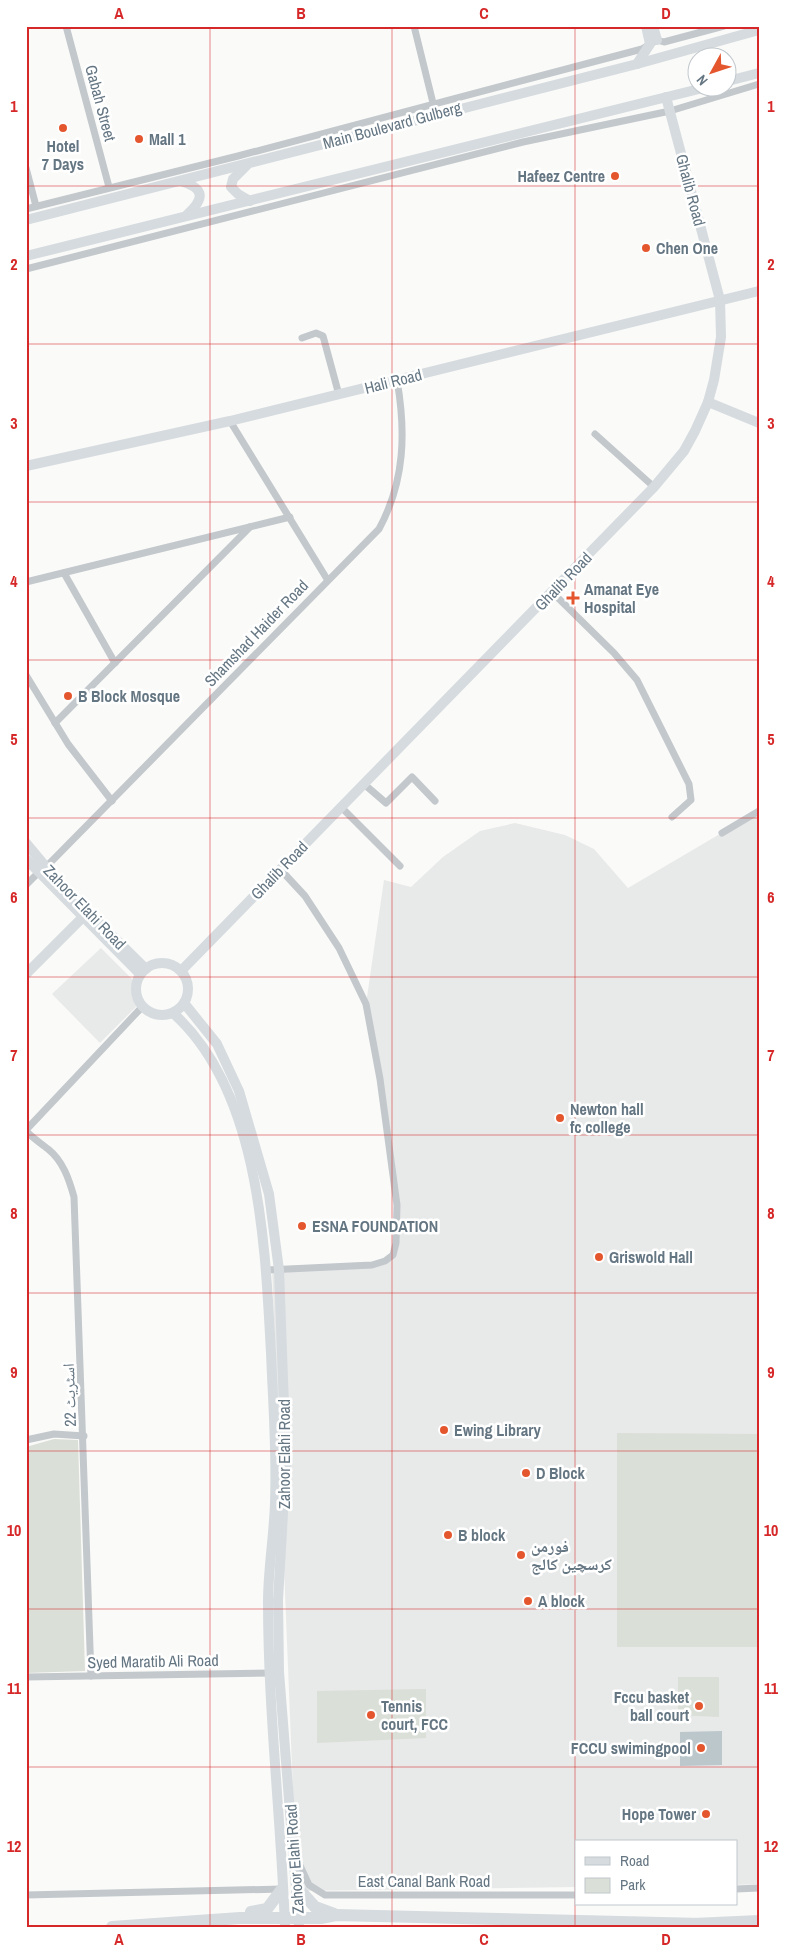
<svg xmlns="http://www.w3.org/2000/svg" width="785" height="1953" font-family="'Archivo Narrow','Noto Naskh Arabic',sans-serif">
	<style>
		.built { fill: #e8e9e9 }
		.green { fill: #dadfd7 }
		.water { fill: #bbc7cb }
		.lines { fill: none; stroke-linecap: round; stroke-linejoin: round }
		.street { stroke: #c3c8cc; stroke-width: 7 }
		.secondary { stroke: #d6dbdf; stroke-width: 10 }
		.highway { stroke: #d6dbdf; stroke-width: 12 }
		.grid { fill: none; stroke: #d62828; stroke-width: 1; stroke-opacity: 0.55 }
		.poi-dot { fill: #e4572e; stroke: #fff; stroke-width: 2 }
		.labels { text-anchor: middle; stroke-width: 5; stroke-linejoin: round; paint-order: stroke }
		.street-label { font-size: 16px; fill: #657683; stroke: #fff }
		.poi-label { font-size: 16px; font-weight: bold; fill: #657683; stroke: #fff; text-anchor: start }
		.neatline { fill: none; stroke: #d62828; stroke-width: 2 }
		.grid-label { font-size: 16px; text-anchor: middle; font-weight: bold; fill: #d62828 }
	</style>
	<rect width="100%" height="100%" fill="#fafaf8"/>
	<g class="built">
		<path d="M759 811V1884L736 1885V1842H576V1887L297 1891 272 1268 372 1265 393 1255 397 1205 366 1004 384 880 411 887 443 857 480 831 515 823 565 835 594 849 628 888Z"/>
		<path d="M101 948 133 980 136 1007 100 1043 52 994Z"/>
	</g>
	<g class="green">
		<path d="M617 1433 759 1434V1647H617Z"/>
		<path d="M54 1439 78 1440 85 1671 26 1673V1447Z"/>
		<path d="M678 1677H719V1717L678 1715Z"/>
		<path d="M426 1689V1738L317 1743V1691Z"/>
	</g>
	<path class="water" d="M722 1731V1765L680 1766V1732Z"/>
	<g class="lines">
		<g class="street">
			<path d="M66 26 109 187"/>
			<path d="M414 26 433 103"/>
			<path d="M26 168 36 206"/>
			<path d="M26 209 238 156 642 49 657 40 664 42 724 26"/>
			<path d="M26 269 523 142 670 111 759 84"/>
			<path d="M302 338 316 333 323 336 339 395"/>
			<path d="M230 421 327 579"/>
			<path d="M595 434 654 487"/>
			<path d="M64 573 115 663"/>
			<path d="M26 582 290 517"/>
			<path d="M552 592 614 653 637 680 689 784 691 800 672 817"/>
			<path d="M26 675 68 744 112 801"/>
			<path d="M55 723 250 527"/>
			<path d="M364 784 386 803 412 777 435 801"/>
			<path d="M341 807 400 866"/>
			<path d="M722 833 759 811"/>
			<path d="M45 868 379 529C405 481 406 432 397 380"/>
			<path d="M26 885 38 873"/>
			<path d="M26 1130 143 1006"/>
			<path d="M26 1131C33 1138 40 1143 48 1149 63 1161 69 1179 74 1197L91 1676"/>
			<path d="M267 1270 372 1265 385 1261 393 1255 396 1243 397 1205 380 1079 366 1004 339 948 305 896 280 869"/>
			<path d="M26 1440 54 1434 84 1436"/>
			<path d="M26 1677 273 1673"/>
			<path d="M296 1857 309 1885 325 1895H576"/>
			<path d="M736 1889 759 1888"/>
			<path d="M26 1895 282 1889"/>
		</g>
		<g class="secondary">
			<path d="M653 26 657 40"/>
			<path d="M637 64 650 44 646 26"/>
			<path d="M728 81 759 73"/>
			<path d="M247 165 233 179 231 187 238 194 250 201"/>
			<path d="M181 181C206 189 204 199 187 215"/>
			<path d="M26 220 637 64 759 30"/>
			<path d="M26 256 703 88"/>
			<path d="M708 402 759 423"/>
			<path d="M26 466 230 421 759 291"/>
			<path d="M26 843 61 885 146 969"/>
			<path d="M26 859 140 974"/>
			<circle cx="162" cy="989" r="26"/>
			<path d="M181 971 654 487 684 451 695 431 708 402 714 380 721 337 720 300 666 97"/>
			<path d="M26 974 87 913"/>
			<path d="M184 1003 217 1044 239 1091 269 1194 279 1270 286 1461 278 1600 279 1672 299 1927"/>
			<path d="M173 1013C260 1091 265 1244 271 1353 273 1403 277 1453 275 1503 274 1536 268 1569 268 1602 268 1710 281 1818 285 1927"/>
		</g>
		<g class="highway">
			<path d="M297 1887 315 1907 334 1914"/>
			<path d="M251 1912 267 1909 282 1889"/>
			<path d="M694 1924 759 1921"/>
			<path d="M112 1927 240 1918H321L336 1915 702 1924"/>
		</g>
	</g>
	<path class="grid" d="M210 26V1927M392 26V1927M575 26V1927M26 186H759M26 344H759M26 502H759M26 660H759M26 818H759M26 977H759M26 1135H759M26 1293H759M26 1451H759M26 1609H759M26 1767H759"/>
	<g class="poi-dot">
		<circle cx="63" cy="128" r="5"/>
		<circle cx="139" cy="139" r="5"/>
		<circle cx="615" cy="176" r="5"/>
		<circle cx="646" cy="248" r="5"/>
		<path d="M570.5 590.5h5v5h5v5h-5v5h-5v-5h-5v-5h5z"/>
		<circle cx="68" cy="696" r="5"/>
		<circle cx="560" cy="1118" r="5"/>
		<circle cx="302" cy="1226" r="5"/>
		<circle cx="599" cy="1257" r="5"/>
		<circle cx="444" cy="1430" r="5"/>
		<circle cx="526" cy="1473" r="5"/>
		<circle cx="448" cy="1535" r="5"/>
		<circle cx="521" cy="1555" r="5"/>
		<circle cx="528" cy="1601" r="5"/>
		<circle cx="699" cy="1706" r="5"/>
		<circle cx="371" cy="1715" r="5"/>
		<circle cx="701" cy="1748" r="5"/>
		<circle cx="706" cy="1814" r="5"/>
	</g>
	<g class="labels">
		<g class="street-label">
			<text transform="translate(101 103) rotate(75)" y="6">Gabah Street</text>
			<text transform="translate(392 125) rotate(-15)" y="6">Main Boulevard Gulberg</text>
			<text transform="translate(691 190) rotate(75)" y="6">Ghalib Road</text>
			<text transform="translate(393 381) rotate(-14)" y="6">Hali Road</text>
			<text transform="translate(563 581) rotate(-46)" y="6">Ghalib Road</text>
			<text transform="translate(256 633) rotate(-46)" y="6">Shamshad Haider Road</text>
			<text transform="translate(279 870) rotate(-46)" y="6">Ghalib Road</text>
			<text transform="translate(85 907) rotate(46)" y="6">Zahoor Elahi Road</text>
			<text transform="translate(69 1395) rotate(-92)" y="6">اسٹریٹ 22</text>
			<text transform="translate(284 1454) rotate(-90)" y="6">Zahoor Elahi Road</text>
			<text transform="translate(153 1661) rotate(-1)" y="6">Syed Maratib Ali Road</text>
			<text transform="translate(294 1859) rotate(-94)" y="6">Zahoor Elahi Road</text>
			<text x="424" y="1887">East Canal Bank Road</text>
		</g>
		<g class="poi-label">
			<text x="149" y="145">Mall 1</text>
			<text x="63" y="152" text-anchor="middle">Hotel<tspan x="63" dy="18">7 Days</tspan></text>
			<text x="605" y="182" text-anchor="end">Hafeez Centre</text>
			<text x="656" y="254">Chen One</text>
			<text x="584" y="595">Amanat Eye<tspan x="584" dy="18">Hospital</tspan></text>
			<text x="78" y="702">B Block Mosque</text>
			<text x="570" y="1115">Newton hall<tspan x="570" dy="18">fc college</tspan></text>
			<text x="312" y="1232">ESNA FOUNDATION</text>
			<text x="609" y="1263">Griswold Hall</text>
			<text x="454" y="1436">Ewing Library</text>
			<text x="536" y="1479">D Block</text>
			<text x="458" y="1541">B block</text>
			<text x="531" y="1552">فورمن<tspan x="531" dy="18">کرسچین کالج</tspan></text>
			<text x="538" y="1607">A block</text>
			<text x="689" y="1703" text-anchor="end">Fccu basket<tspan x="689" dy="18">ball court</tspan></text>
			<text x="381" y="1712">Tennis<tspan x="381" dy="18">court, FCC</tspan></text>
			<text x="691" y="1754" text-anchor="end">FCCU swimingpool</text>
			<text x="696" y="1820" text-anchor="end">Hope Tower</text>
		</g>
	</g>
	<rect width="785" height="1953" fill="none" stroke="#ffffff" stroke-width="55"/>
	<rect x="575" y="1840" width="162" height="65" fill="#ffffff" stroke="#c1c8cd"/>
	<rect x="585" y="1857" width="25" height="8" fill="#d6dbdf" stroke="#c1c8cd"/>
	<text x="620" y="1866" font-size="15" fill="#657683">Road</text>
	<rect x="585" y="1878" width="25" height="15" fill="#dadfd7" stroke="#c1c8cd"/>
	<text x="620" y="1890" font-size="15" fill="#657683">Park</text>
	<g transform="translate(712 72) rotate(230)"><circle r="24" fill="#ffffff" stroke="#c1c8cd"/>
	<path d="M0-4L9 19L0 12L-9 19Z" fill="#e4572e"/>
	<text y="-8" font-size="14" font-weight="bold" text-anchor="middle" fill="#657683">N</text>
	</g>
	<rect x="28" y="28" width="730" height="1898" class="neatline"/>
	<g class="grid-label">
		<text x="119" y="19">A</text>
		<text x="301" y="19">B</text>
		<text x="484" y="19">C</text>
		<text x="666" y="19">D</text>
		<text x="14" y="112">1</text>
		<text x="771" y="112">1</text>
		<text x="14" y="270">2</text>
		<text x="771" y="270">2</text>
		<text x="14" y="429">3</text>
		<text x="771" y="429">3</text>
		<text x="14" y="587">4</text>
		<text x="771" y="587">4</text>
		<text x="14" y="745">5</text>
		<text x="771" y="745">5</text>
		<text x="14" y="903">6</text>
		<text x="771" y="903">6</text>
		<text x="14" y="1061">7</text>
		<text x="771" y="1061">7</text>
		<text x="14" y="1219">8</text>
		<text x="771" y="1219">8</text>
		<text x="14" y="1378">9</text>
		<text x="771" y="1378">9</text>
		<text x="14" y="1536">10</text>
		<text x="771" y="1536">10</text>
		<text x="14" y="1694">11</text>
		<text x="771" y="1694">11</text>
		<text x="14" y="1852">12</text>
		<text x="771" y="1852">12</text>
		<text x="119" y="1945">A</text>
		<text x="301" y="1945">B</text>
		<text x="484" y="1945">C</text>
		<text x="666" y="1945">D</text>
	</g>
</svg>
